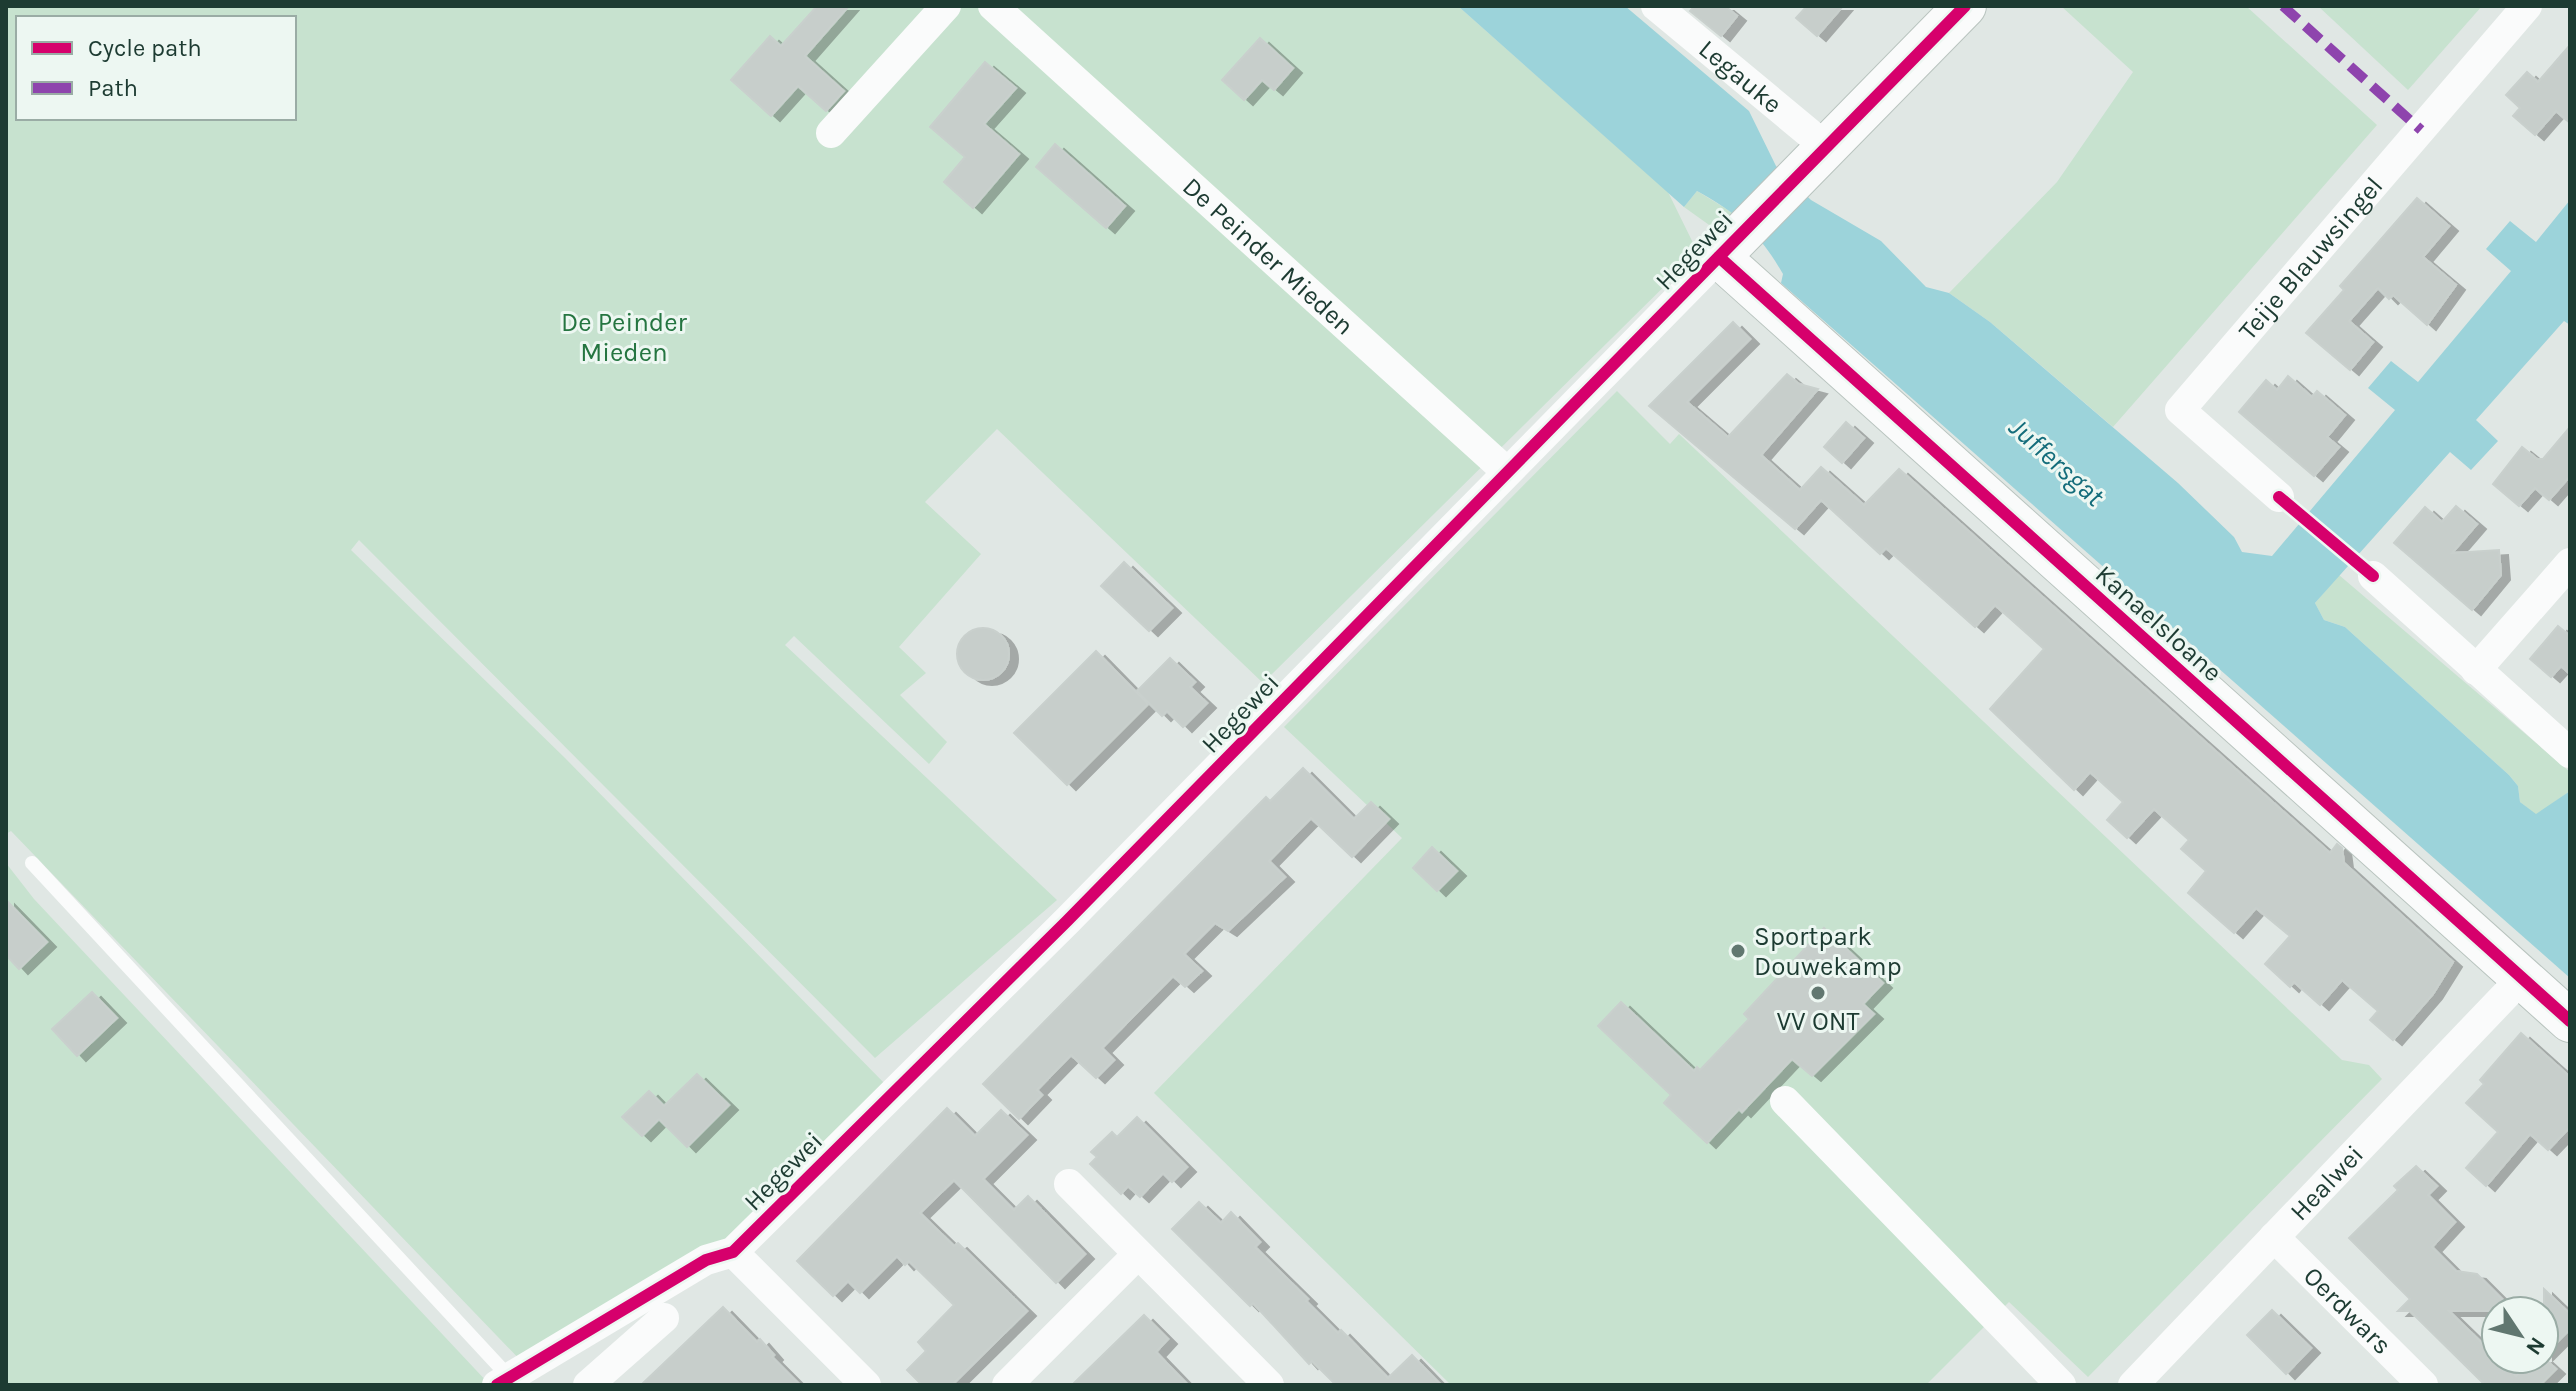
<svg xmlns="http://www.w3.org/2000/svg" width="2576" height="1391" font-family="Karla,sans-serif">
	<style>
		.green { fill: #c7e2cf; fill-rule: evenodd }
		.water { fill: #9cd3da }
		.building { fill: #c7cecb; stroke: #c9d0cd; stroke-width: 2; filter: url(#shadow) }
		.lines { fill: none; stroke-linecap: round; stroke-linejoin: round }
		.secondary-casing { stroke: #b9c4bf; stroke-width: 44 }
		.lane { stroke: #fafbfb; stroke-width: 14 }
		.street { stroke: #fafbfb; stroke-width: 30 }
		.secondary { stroke: #fafbfb; stroke-width: 42 }
		.quiet { stroke: #8e44ad; stroke-width: 10; stroke-dasharray: 20 10; stroke-linecap: butt }
		.cycleway-casing { stroke: #edf7f2; stroke-width: 17 }
		.cycleway { stroke: #d6006c; stroke-width: 12 }
		.poi-dot { fill: #617770; stroke: #edf7f2; stroke-width: 3 }
		.labels { text-anchor: middle; stroke-width: 6; stroke-linejoin: round; paint-order: stroke }
		.street-label { font-size: 26px; fill: #1d3b32; stroke: #edf7f2 }
		.park-label { font-size: 26px; fill: #257541; stroke: #edf7f2 }
		.poi-label { font-size: 26px; fill: #1d3b32; stroke: #edf7f2; text-anchor: start }
		.water-label { font-size: 28px; font-style: italic; fill: #146d7b; stroke: #edf7f2 }
	</style>
	<defs>
		<filter id="shadow"><feDropShadow dx="9" dy="5" stdDeviation="0" flood-color="#0004"/></filter>
	</defs>
	<rect width="100%" height="100%" fill="#e0e7e4"/>
	<g class="green">
		<path d="M6 6H1458L1668 192 1698 253 1263 683 997 429 925 502 981 554 899 647 926 673 900 695 947 742 929 764 794 636 785 645 1057 900 875 1058 359 540 351 550 565 758 889 1088 747 1226 525 1365 11 831 6 834ZM18 18H294V118H18Z"/>
		<path d="M2061 6H2246L2377 125 2113 427 1990 322 1949 293 2057 182 2133 72Z"/>
		<path d="M2318 6H2482L2408 90Z"/>
		<path d="M1697 191 1738 216 1719 232 1684 207Z"/>
		<path d="M1617 391 1670 444 1679 434 2342 1060 2369 1065 2382 1079 2088 1377 2009 1302 1926 1385H1451L1154 1093 1402 838 1284 727Z"/>
		<path d="M2339 575 2570 772V791L2536 815 2520 802 2518 786 2509 775 2345 627 2324 620 2315 603Z"/>
		<path d="M6 863 34 899 490 1385H6Z"/>
	</g>
	<path class="water" d="M1458 6H1625L1749 111 1776 166 1811 200 1881 241 1926 287 1949 293 1990 322 2178 483 2234 537 2242 552 2272 556 2395 410 2368 388 2391 361 2418 382 2511 271 2486 249 2510 221 2536 242 2570 200V325L2564 321 2476 420 2498 441 2471 470 2450 452 2315 603 2324 620 2345 627 2509 775 2518 786 2520 802 2536 814 2570 791V978L1781 283 1783 274C1760 234 1738 213 1697 191L1684 207Z"/>
	<g class="building">
		<path d="M817 6H849L805 56 844 91 826 111 798 86 771 116 731 80 770 36 781 46Z"/>
		<path d="M1695 6H1725L1737 16 1721 36 1690 11Z"/>
		<path d="M1807 6H1843L1817 36 1796 18Z"/>
		<path d="M1260 38 1293 68 1274 90 1262 80 1244 100 1222 80Z"/>
		<path d="M2570 45V123L2556 111 2535 135 2513 116 2520 108 2506 95 2527 72 2538 82Z"/>
		<path d="M985 62 1016 88 984 124 1019 154 973 208 944 182 965 157 930 127Z"/>
		<path d="M1055 144 1125 206 1106 228 1036 167Z"/>
		<path d="M2417 198 2449 226 2423 257 2456 285 2427 325 2393 295 2389 299 2378 288 2349 321 2373 342 2350 370 2306 333 2344 290 2340 286Z"/>
		<path d="M1733 322 1750 339 1687 402 1728 437 1787 374 1799 384 1818 389 1761 455 1800 490 1821 467 1864 505 1899 469 2330 853 2337 844 2342 848 2344 863 2453 962 2433 994 2393 1040 2370 1020 2378 1011 2342 980 2320 1005 2294 982 2290 987 2265 964 2290 936 2256 908 2234 933 2188 893 2206 871 2181 849 2189 840 2154 809 2127 838 2107 820 2123 802 2090 772 2074 790 1990 709 2044 649 1995 605 1975 627 1886 548 1880 554 1821 500 1795 529 1649 406Z"/>
		<path d="M2288 376 2312 397 2317 391 2345 415 2327 437 2339 447 2314 476 2239 412 2266 380 2277 390Z"/>
		<path d="M1846 422 1864 438 1842 463 1824 447Z"/>
		<path d="M2570 427V476L2549 500 2535 488 2519 506 2493 484 2522 447 2537 459H2543Z"/>
		<path d="M2456 506 2477 524 2452 553 2499 550 2501 575 2472 610 2394 543 2425 507 2442 522Z"/>
		<path d="M1124 562 1172 608 1149 631 1101 586Z"/>
		<path d="M2558 626 2570 636V674L2561 666 2551 677 2530 659Z"/>
		<circle cx="983" cy="654" r="26"/>
		<path d="M1096 651 1148 704 1067 785 1014 733Z"/>
		<path d="M1170 658 1195 682 1190 687 1207 703 1183 727 1167 711 1162 716 1137 691Z"/>
		<path d="M1303 768 1354 819 1371 802 1389 819 1352 857 1311 818 1269 861 1285 877 1228 931 1215 923 1184 954 1202 971 1185 987 1173 976 1102 1048 1114 1060 1096 1078 1071 1055 1037 1090 1042 1095 1019 1119 983 1084 1266 797 1270 801Z"/>
		<path d="M1432 847 1457 871 1437 891 1413 868Z"/>
		<path d="M6 900 47 942 19 969 6 955Z"/>
		<path d="M1824 928 1883 983 1863 1004 1874 1014 1812 1076 1792 1059 1742 1112 1739 1109 1707 1143 1664 1103 1671 1095 1598 1026 1621 1002 1694 1071 1697 1067 1700 1070 1749 1019 1744 1014Z"/>
		<path d="M92 992 117 1018 77 1056 52 1029Z"/>
		<path d="M2521 1033 2570 1077V1127L2548 1150 2530 1134 2486 1186 2466 1168 2498 1132 2466 1103 2484 1084 2480 1080Z"/>
		<path d="M697 1074 729 1105 687 1147 659 1119 642 1136 622 1117 649 1091 664 1106Z"/>
		<path d="M947 1108 975 1136 1001 1110 1027 1135 983 1179 1014 1210 1028 1196 1085 1254 1056 1283 954 1180 920 1213 954 1246 958 1243 1027 1311 952 1385H922L907 1370 926 1351 918 1342 954 1305 909 1261 905 1265 897 1256 860 1293 848 1281 833 1296 797 1261Z"/>
		<path d="M1137 1117 1187 1167 1172 1182 1163 1173 1140 1197 1128 1186 1121 1194 1090 1164 1097 1157 1091 1152 1112 1132 1117 1137Z"/>
		<path d="M2416 1166 2437 1186 2428 1195 2455 1222 2432 1247 2456 1271 2477 1274 2514 1311H2449L2516 1376 2533 1359 2544 1358 2556 1369 2540 1385H2485L2410 1311H2398L2410 1299 2349 1238 2398 1190 2394 1186Z"/>
		<path d="M1199 1202 1221 1223 1231 1212 1260 1242 1255 1247 1308 1299 1306 1301 1338 1333 1341 1330 1388 1378 1412 1355 1441 1385H1336L1312 1361 1309 1364 1253 1303 1250 1306 1172 1229Z"/>
		<path d="M2544 1289 2570 1314V1329L2544 1355Z"/>
		<path d="M723 1307 757 1342 760 1339 774 1355 772 1357 800 1385H641Z"/>
		<path d="M2272 1310 2311 1348 2286 1374 2247 1335Z"/>
		<path d="M1144 1315 1168 1339 1156 1352 1188 1385H1072Z"/>
	</g>
	<g class="lines">
		<defs>
			<path id="secondary" d="M1965 6 1719 257 2570 1021"/>
		</defs>
		<use href="#secondary" class="secondary-casing"/>
		<path class="lane" d="M32 863 510 1378"/>
		<g class="street">
			<path id="s1" d="M993 6 1507 472"/>
			<path id="s2" d="M1656 6 1826 147"/>
			<path d="M831 133 946 6"/>
			<path id="s3" d="M2279 497 2180 410 2527 6"/>
			<path d="M2373 576 2570 753"/>
			<path d="M2476 670 2570 563"/>
			<path d="M1785 1101 2061 1385"/>
			<path d="M1069 1184 1269 1385"/>
			<path id="s4" d="M2274 1237 2423 1385"/>
			<path d="M733 1252 866 1385"/>
			<path d="M497 1385 706 1260 733 1252 1067 921 1719 257"/>
			<path d="M588 1385 664 1318"/>
			<path d="M1007 1385 1138 1254"/>
			<path id="s5" d="M2133 1385 2521 979"/>
		</g>
		<use href="#secondary" class="secondary"/>
		<path class="quiet" d="M2283 6 2421 130"/>
		<defs>
			<g id="cycleway">
				<path d="M1719 257 2570 1021"/>
				<path d="M2279 497 2373 576"/>
				<path d="M497 1385 706 1260 733 1252 1067 921 1965 6"/>
			</g>
		</defs>
		<use href="#cycleway" class="cycleway-casing"/>
		<use href="#cycleway" class="cycleway"/>
	</g>
	<g class="poi-dot">
		<circle cx="1738" cy="951" r="8"/>
		<circle cx="1818" cy="993" r="8"/>
	</g>
	<g class="labels">
		<g class="street-label">
			<text dy="9" stroke="none"><textPath href="#s2" startOffset="110">Legauke</textPath></text>
			<text transform="translate(1694 250) rotate(-46)" y="9">Hegewei</text>
			<text dy="9" stroke="none"><textPath href="#s1" startOffset="372">De Peinder Mieden</textPath></text>
			<text dy="9" stroke="none"><textPath href="#s3" startOffset="332">Teije Blauwsingel</textPath></text>
			<text transform="translate(2159 623) rotate(42)" y="9">Kanaelsloane</text>
			<text transform="translate(1240 713) rotate(-46)" y="9">Hegewei</text>
			<text transform="translate(783 1171) rotate(-45)" y="9">Hegewei</text>
			<text dy="9" stroke="none"><textPath href="#s5" startOffset="280">Healwei</textPath></text>
			<text dy="9" stroke="none"><textPath href="#s4" startOffset="104">Oerdwars</textPath></text>
		</g>
		<g class="park-label">
			<text x="624" y="331">De Peinder<tspan x="624" dy="30">Mieden</tspan></text>
		</g>
		<g class="poi-label">
			<text x="1754" y="945">Sportpark<tspan x="1754" dy="30">Douwekamp</tspan></text>
			<text x="1818" y="1030" text-anchor="middle">VV ONT</text>
		</g>
		<g class="water-label">
			<text transform="translate(2057 461) rotate(42)" y="10">Juffersgat</text>
		</g>
	</g>
	<rect width="2576" height="1391" fill="none" stroke="#1d3b32" stroke-width="16"/>
	<rect x="16" y="16" width="280" height="104" fill="#edf7f2" stroke="#9aaca5" stroke-width="2"/>
	<rect x="32" y="42" width="40" height="12" fill="#d6006c" stroke="#9aaca5" stroke-width="2"/>
	<text x="88" y="56" font-size="24" fill="#1d3b32">Cycle path</text>
	<rect x="32" y="82" width="40" height="12" fill="#8e44ad" stroke="#9aaca5" stroke-width="2"/>
	<text x="88" y="96" font-size="24" fill="#1d3b32">Path</text>
	<g transform="translate(2520 1335) rotate(125)"><circle r="38" fill="#edf7f2" stroke="#9aaca5" stroke-width="2"/>
	<path d="M0-6L14 30L0 20L-14 30Z" fill="#617770"/>
	<text y="-12" font-size="22" font-weight="bold" text-anchor="middle" fill="#1d3b32">N</text>
	</g>
</svg>
